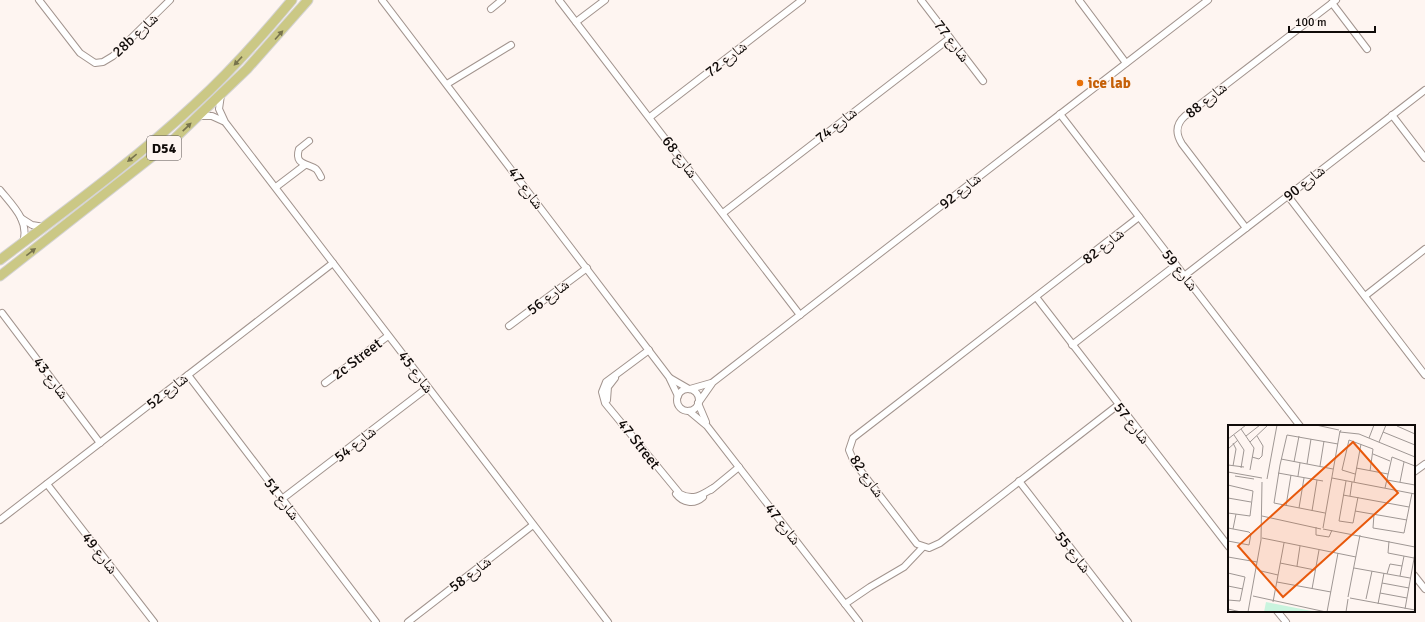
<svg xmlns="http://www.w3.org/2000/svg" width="1425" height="622" font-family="Signika,'Noto Naskh Arabic',sans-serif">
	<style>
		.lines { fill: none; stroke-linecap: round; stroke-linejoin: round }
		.minor-casing { stroke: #a2948e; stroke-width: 8 }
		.primary-casing { stroke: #d4d3d3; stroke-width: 11 }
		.minor { stroke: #fff; stroke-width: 6 }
		.primary { stroke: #cbc885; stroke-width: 9 }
		.oneway { fill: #77734d }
		.food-dot { fill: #e8710a; stroke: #fef5f1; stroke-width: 1.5 }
		.labels { text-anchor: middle; stroke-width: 3; stroke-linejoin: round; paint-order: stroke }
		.shield { fill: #fef5f1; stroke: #57514f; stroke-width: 1 }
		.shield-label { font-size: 14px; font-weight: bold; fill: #100b09 }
		.street-label { font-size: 15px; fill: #100b09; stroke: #fef5f1 }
		.food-label { font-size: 15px; font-weight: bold; fill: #c56008; stroke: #fef5f1; text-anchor: start }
		.inset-road { fill: none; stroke: #9f9794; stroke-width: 1 }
		.view { fill: #e8590c; fill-opacity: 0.15; stroke: #e8590c; stroke-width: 2 }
		.inset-edge { fill: none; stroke: #100b09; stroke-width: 2 }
	</style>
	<rect width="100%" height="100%" fill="#fef5f1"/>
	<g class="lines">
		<defs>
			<g id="minor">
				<path d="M39 0 80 53 95 63 103 62 113 56 170 0"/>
				<path d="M382 0 669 377 678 396"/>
				<path d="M559 0 800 315"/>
				<path d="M921 0 983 81"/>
				<path d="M1079 0 1126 63"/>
				<path d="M1332 3 1367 49"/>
				<path d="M491 9 502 0"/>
				<path d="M576 22 605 0"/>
				<path d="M447 84 511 45"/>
				<path d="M221 95 219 109 225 122 608 622"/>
				<path d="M1060 114 1300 426"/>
				<path d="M1392 115 1425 158"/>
				<path d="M198 116H212L223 121"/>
				<path d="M650 117 802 0"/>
				<path d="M309 141 299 149C294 165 307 163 316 169 318 171 320 175 321 177"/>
				<path d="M276 187 305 165"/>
				<path d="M0 190C12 205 30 221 23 242"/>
				<path d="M1288 196 1425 375"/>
				<path d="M723 213 950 38"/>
				<path d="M21 218 32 225 44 227"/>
				<path d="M1246 228 1182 144C1175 133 1176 124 1185 116L1336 0"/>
				<path d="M1184 276 1425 90"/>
				<path d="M1365 296 1425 249"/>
				<path d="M1036 297 1229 547"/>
				<path d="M2 313 100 443"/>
				<path d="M509 326 587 268"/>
				<path d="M1072 345 1176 265"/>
				<path d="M649 350 606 382 602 392 605 403 680 494C693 501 702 495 713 488"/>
				<path d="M188 375 376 622"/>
				<path d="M670 378 689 389"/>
				<path d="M325 383 388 336"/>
				<path d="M690 389 711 383"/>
				<circle cx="688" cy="400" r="11"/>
				<path d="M607 400 608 387 615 378"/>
				<path d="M699 402 713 382 1208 0"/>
				<path d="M698 403 706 422"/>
				<path d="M1118 405 940 543 929 548 917 544 854 462 849 450 853 438 1139 217"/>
				<path d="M689 411 707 426 859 622"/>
				<path d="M1414 472 1425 464"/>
				<path d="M1019 481 1128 622"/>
				<path d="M47 484 154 622"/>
				<path d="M711 490 739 467"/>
				<path d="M676 494C683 503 694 505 703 497"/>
				<path d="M282 499 427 388"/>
				<path d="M0 520 333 263"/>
				<path d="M1414 575 1425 589"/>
				<path d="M845 604 870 587 904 567 923 547"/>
				<path d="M1277 611 1286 622"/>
				<path d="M408 622 533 525"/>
			</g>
			<g id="primary">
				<path d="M0 260C66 210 134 161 195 104 230 72 262 36 292 0"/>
				<path d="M0 276 172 141 247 69 308 0"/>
			</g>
		</defs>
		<use href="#minor" class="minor-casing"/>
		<use href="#primary" class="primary-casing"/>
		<use href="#minor" class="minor"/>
		<use href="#primary" class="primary"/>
	</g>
	<defs><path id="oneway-solid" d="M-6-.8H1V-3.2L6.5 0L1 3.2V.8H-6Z"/></defs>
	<g class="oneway">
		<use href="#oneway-solid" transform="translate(279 35) rotate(-48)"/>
		<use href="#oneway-solid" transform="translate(238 61) rotate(133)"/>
		<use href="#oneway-solid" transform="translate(187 127) rotate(-44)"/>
		<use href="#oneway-solid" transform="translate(132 158) rotate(141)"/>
		<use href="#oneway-solid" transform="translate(31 252) rotate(-38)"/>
	</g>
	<circle class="food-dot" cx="1080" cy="83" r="4"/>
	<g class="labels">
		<rect class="shield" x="147" y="136" width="34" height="24" rx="3"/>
		<g class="shield-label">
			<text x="164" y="153">D54</text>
		</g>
		<g class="street-label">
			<text transform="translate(135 35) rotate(-43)" y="5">28b شارع</text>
			<text transform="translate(952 41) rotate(53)" y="5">شارع 77</text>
			<text transform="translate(726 59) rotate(-38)" y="5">شارع 72</text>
			<text transform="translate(1206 100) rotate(-38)" y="5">شارع 88</text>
			<text transform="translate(836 125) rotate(-38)" y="5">شارع 74</text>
			<text transform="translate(680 157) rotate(53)" y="5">شارع 68</text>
			<text transform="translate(1304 183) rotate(-38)" y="5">شارع 90</text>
			<text transform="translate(526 188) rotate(53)" y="5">شارع 47</text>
			<text transform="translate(960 191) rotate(-38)" y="5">شارع 92</text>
			<text transform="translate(1103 246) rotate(-38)" y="5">شارع 82</text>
			<text transform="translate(1180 270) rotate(52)" y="5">شارع 59</text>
			<text transform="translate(548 297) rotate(-37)" y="5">شارع 56</text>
			<text transform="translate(357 359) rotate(-37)" y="5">2c Street</text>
			<text transform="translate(416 372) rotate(53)" y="5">شارع 45</text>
			<text transform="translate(51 378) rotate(53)" y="5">شارع 43</text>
			<text transform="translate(167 391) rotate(-38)" y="5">شارع 52</text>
			<text transform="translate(1132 423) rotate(52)" y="5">شارع 57</text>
			<text transform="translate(355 444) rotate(-38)" y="5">شارع 54</text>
			<text transform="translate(639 444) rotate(52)" y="5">47 Street</text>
			<text transform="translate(867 476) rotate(55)" y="5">شارع 82</text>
			<text transform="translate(282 499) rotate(53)" y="5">شارع 51</text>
			<text transform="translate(783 524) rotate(52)" y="5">شارع 47</text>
			<text transform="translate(1073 552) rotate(52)" y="5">شارع 55</text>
			<text transform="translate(100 553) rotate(52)" y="5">شارع 49</text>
			<text transform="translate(470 574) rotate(-37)" y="5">شارع 58</text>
		</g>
		<g class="food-label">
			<text x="1088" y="88">ice lab</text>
		</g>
	</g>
	<g transform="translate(1228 425)">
		<rect width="187" height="187" fill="#fef5f1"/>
		<path d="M38 177 43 178 89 187H36Z" fill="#c9f4de"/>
		<path class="inset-road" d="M88 0 111 5M169 1 187 9M13 4 26 23 22 45M113 5 112 7 131 9 187 32M155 7 187 20M6 10 16 25 13 43M18 11 32 0M141 13 146 0M0 14 18 0M22 17 40 0M151 17 158 0M0 24 10 15M145 29 162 36M24 32 31 34 34 31 35 21 29 11M53 34 105 44M66 37 71 11M79 39 83 14M0 40 16 42M5 41 8 24 5 18M92 41 96 16M128 43 160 49M0 47 34 53M50 48 95 56M127 49 114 45 121 15 145 24 142 46M7 51 26 54M70 51 72 38M104 53 187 69M39 54 49 0M159 55 187 60M118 56 111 96 125 98 130 72M126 57 133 19M172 57 176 37M0 60 25 66 22 91 0 88M157 63 164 32 187 41M115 70 181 82M122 71 124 57M0 73 23 77M58 81 63 50M71 83 76 53M84 86 89 55M127 86 179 95M97 88 46 78 52 40 59 10 110 19M146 89 145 103 176 108 184 68M34 91 93 104M88 102V110L101 112 104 105M0 103 21 107 23 109 21 120 0 116M95 103 112 6M5 104 8 89M95 104 187 122M34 113 128 132M161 116 160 128 186 133M0 132 29 137M52 138 87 145M69 141 72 121M126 143 182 153M33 146 50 150M0 148 17 152 12 176 0 175M159 149 162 139 174 141M172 151 176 131M49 157 103 167M154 158 181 163M0 161 15 164M84 164 91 125M152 168 179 173M25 171 98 187M120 172 132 110M122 173 187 185M138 174 144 146M45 177 56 118M150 179 156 148M0 184 13 187M177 184 187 128M20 187 33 115 34 57M99 187 110 128M118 187 120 174"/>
		<path class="view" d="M125 17 170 68 55 172 10 121Z"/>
		<rect width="187" height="187" class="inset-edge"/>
	</g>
	<path d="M1289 26v6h86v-6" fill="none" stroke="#100b09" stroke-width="2"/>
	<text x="1295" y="26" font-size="12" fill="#100b09" stroke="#fef5f1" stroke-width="3" paint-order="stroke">100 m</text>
</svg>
